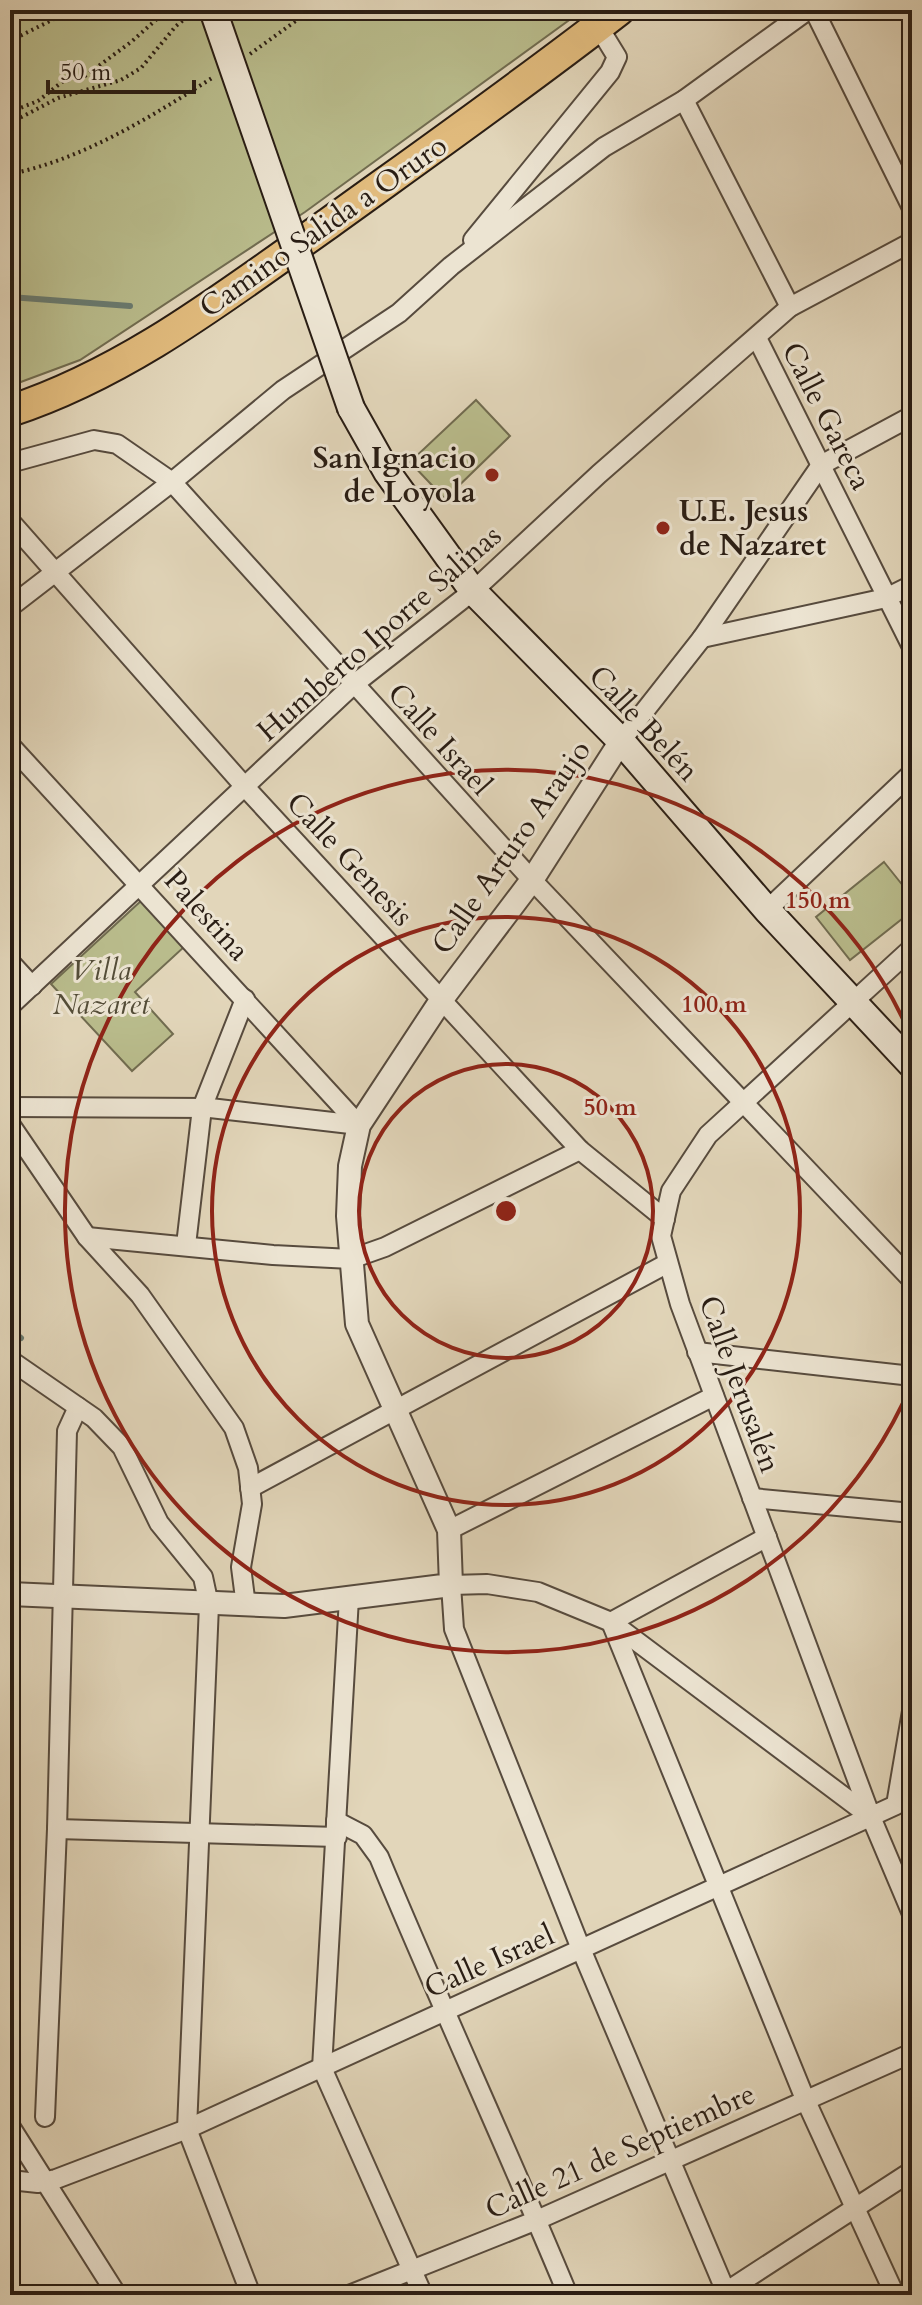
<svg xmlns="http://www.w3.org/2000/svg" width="922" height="2305" font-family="Cardo,serif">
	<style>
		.green { fill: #b9bc8c; stroke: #716c50; stroke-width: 2 }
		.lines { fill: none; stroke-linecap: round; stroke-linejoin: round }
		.stream { stroke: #6a7b70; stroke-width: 6 }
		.minor-casing { stroke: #574b3e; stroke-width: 22 }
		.tertiary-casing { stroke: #574b3e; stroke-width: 26 }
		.secondary-casing { stroke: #291d14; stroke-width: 30 }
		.trunk-casing { stroke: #291d14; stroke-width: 34 }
		.path { stroke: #291d14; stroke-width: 4; stroke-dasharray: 2 4; stroke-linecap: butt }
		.minor { stroke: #ece4d2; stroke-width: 18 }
		.tertiary { stroke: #ece4d2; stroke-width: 22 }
		.secondary { stroke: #ece4d2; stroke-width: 26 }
		.trunk { stroke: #e1bb7d; stroke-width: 30 }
		.secondary-bridge-casing { stroke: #291d14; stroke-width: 30; stroke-linecap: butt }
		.secondary-bridge { stroke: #ece4d2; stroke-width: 26 }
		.ring { fill: none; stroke: #8f2418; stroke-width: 4 }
		.poi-dot { fill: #8f2418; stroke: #ece4d2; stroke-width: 3 }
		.labels { text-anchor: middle; stroke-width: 6; stroke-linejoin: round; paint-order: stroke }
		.street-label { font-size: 30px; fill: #291d14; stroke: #ece4d2 }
		.poi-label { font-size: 30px; font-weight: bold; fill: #291d14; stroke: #ece4d2; text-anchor: end }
		.park-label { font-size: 30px; font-style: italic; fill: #544d38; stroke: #ece4d2 }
		.centre { fill: #8f2418; stroke: #ece4d2; stroke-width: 4 }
		.ring-label { font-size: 24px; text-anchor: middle; font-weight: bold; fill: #8f2418; stroke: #ece4d2; stroke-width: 6; stroke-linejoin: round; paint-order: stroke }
	</style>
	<rect width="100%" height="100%" fill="#e2d6ba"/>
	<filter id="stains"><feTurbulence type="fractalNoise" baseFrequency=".0025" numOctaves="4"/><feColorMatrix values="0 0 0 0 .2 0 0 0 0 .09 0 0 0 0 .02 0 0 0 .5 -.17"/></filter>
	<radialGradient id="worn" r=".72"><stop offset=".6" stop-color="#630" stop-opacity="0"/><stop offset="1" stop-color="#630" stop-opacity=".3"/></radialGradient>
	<g class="green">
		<path d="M10 10H583L305 212 80 360 10 386Z"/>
		<path d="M476 400 510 436 445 499 410 462Z"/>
		<path d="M884 862 912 897V911L850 960 816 917Z"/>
		<path d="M142 900 185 946 135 992 173 1034 132 1071 51 984Z"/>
	</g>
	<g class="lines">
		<g class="stream">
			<path d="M10 297 130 306"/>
			<path d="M10 1329 21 1338"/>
		</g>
		<defs>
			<g id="minor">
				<path d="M814 10 912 208"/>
				<path d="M684 100 790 307"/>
				<path d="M473 240 610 72 617 57 598 26"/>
				<path d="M757 338 912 647"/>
				<path d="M10 463 94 440 117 444 172 482 532 880 912 1280"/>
				<path d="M10 521 246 788 580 1150 665 1219"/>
				<path d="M10 607 172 482 283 390 399 313 451 266 604 147 684 100 808 10"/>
				<path d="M702 638 886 598 912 585"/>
				<path d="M621 741 702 638 821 465 912 416"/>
				<path d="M10 745 359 1125"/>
				<path d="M767 910 912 773"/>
				<path d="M912 948 708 1135 671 1191 661 1236 680 1304 871 1817 912 1914"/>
				<path d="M10 962 32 986"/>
				<path d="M10 1006 353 685 473 591 599 474 790 307 912 242"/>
				<path d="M10 1107 210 1108 359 1125"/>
				<path d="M10 1124 87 1237 140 1295 234 1428 248 1468 252 1504 241 1567 246 1606"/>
				<path d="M87 1237 273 1255 351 1259 385 1247 580 1150"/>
				<path d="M186 1245 202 1108 245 999"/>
				<path d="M697 1352 912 1376"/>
				<path d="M10 1360 94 1418 122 1447 159 1523 203 1577 209 1605 187 2129 251 2295"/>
				<path d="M250 1488 668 1263"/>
				<path d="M752 1498 912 1513"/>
				<path d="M449 1530 714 1396"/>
				<path d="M767 1537 611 1622 805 2099 895 2295"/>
				<path d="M349 1598 322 2068 423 2295"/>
				<path d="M336 1821 363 1835 379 1857C440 2004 507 2148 568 2295"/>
				<path d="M57 1829 337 1837"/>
				<path d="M45 2117 57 1829 67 1431 78 1407"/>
				<path d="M10 2126 117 2295"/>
				<path d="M10 2180 38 2183 56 2179 187 2129 896 1805 912 1711"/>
				<path d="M726 2292 581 1949 454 1629 451 1585 487 1584 538 1592 611 1622 871 1817"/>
				<path d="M349 2295 537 2220 912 2053"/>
				<path d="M721 2295 912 2171"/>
			</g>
			<path id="tertiary" d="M10 1594 284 1606 451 1585 449 1530 357 1324 348 1216 350 1166 359 1125 442 999 532 880 621 741"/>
			<path id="secondary" d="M351 408 387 472 473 591 621 741 767 910 912 1065"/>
			<path id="trunk" d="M10 411C129 372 228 294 329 223 426 153 524 84 619 10"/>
		</defs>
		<use href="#minor" class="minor-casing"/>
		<use href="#tertiary" class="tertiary-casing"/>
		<use href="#secondary" class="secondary-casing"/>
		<use href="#trunk" class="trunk-casing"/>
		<g class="path">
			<path d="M10 12 14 10"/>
			<path d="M10 41 72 10"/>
			<path d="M250 54 311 10"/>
			<path d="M10 112 38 101 62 82 85 76 131 42 167 10"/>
			<path d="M10 123 58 98 121 80 141 68 176 26 191 14"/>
			<path d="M10 174C81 160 151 117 212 78"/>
		</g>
		<use href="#minor" class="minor"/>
		<use href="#tertiary" class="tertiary"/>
		<use href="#secondary" class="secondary"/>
		<use href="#trunk" class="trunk"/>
		<defs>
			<path id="secondary-bridge" d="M213 10 351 408"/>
		</defs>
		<use href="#secondary-bridge" class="secondary-bridge-casing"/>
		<use href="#secondary-bridge" class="secondary-bridge"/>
	</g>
	<g class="ring">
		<circle cx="506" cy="1211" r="147"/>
		<circle cx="506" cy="1211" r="294"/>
		<path d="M912 1383A441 441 0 1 1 912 1039"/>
	</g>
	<g class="poi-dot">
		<circle cx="492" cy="475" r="8"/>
		<circle cx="663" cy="528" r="8"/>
	</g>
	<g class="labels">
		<g class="street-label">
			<text transform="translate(323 226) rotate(-35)" y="10">Camino Salida a Oruro</text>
			<text transform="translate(827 416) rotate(63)" y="10">Calle Gareca</text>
			<text transform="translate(379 633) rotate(-41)" y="10">Humberto Iporre Salinas</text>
			<text transform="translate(644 723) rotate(47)" y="10">Calle Belén</text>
			<text transform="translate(440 739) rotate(48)" y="10">Calle Israel</text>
			<text transform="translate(511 847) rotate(-55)" y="10">Calle Arturo Araujo</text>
			<text transform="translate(350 859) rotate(47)" y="10">Calle Genesis</text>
			<text transform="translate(207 915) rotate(48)" y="10">Palestina</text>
			<text transform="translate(740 1384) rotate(70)" y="10">Calle Jerusalén</text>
			<text transform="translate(489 1961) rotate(-24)" y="10">Calle Israel</text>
			<text transform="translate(620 2151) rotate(-24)" y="10">Calle 21 de Septiembre</text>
		</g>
		<g class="poi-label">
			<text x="476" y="468">San Ignacio<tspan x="476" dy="34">de Loyola</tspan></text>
			<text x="679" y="521" text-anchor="start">U.E. Jesus<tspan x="679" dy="34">de Nazaret</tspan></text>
		</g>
		<g class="park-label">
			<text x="101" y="980">Villa<tspan x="101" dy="34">Nazaret</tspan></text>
		</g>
	</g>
	<circle cx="506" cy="1211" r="12" class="centre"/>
	<g class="ring-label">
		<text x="818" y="908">150 m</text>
		<text x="714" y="1012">100 m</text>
		<text x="610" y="1115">50 m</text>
	</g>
	<rect width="922" height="2305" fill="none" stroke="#e2d6ba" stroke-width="40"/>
	<rect x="12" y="12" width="898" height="2281" fill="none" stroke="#291d14" stroke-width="4"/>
	<rect x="20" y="20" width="882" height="2265" fill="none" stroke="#291d14" stroke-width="2"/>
	<path d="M48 80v12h146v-12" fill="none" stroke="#291d14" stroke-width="4"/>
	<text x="60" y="80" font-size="24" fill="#291d14" stroke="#ece4d2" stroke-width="6" paint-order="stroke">50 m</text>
	<rect width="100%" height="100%" filter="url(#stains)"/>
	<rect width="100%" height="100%" fill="url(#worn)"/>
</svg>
